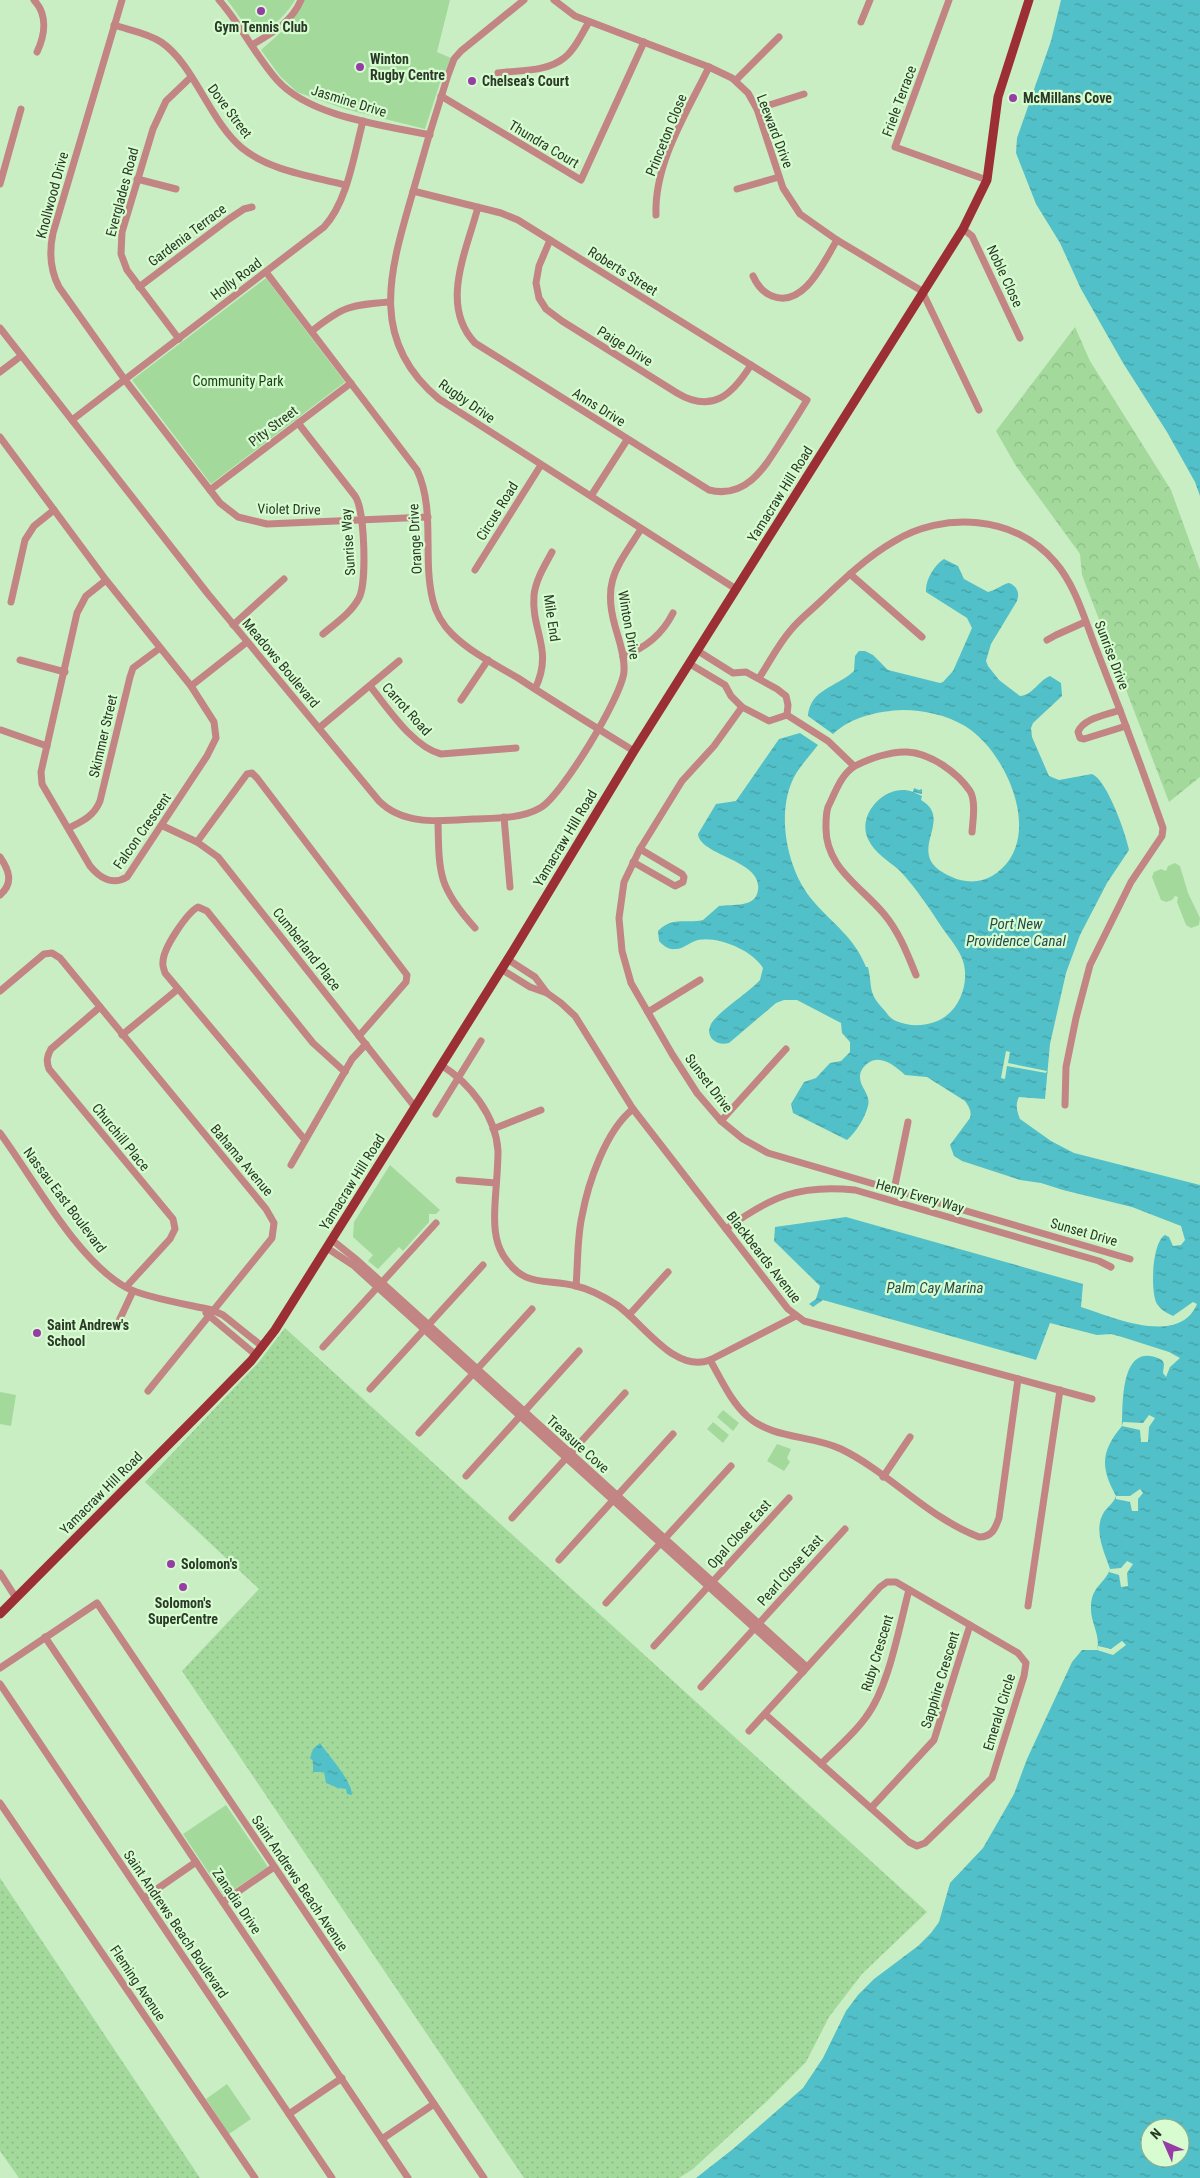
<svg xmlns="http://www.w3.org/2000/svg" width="1200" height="2178" font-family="'Roboto Condensed',sans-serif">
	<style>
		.grass { fill: url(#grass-dots) }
		.forest { fill: url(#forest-crowns) }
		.park { fill: #a3da9c }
		.water { fill: url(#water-ripples); fill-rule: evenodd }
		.pier { fill: #c9eec3 }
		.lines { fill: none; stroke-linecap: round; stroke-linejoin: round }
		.minor { stroke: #c28583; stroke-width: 7 }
		.major { stroke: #9b2f35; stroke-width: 9 }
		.poi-dot { fill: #973ba6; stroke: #d6fcd0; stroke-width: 2 }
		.labels { text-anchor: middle; stroke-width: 4.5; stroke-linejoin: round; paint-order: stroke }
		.poi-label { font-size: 14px; font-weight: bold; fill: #2a3928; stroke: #d6fcd0; text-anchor: start }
		.street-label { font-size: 14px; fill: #2a3928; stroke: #d6fcd0 }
		.park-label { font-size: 14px; fill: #1c4118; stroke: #d6fcd0 }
		.water-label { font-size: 15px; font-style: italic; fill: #2a4b4e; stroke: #d6fcd0 }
	</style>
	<defs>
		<pattern id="grass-dots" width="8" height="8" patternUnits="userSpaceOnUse" patternTransform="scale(1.25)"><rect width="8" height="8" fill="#a3da9c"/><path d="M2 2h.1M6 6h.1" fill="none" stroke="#8cbc86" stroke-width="1.8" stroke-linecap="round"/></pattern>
		<pattern id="forest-crowns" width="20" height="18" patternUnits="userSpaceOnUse" patternTransform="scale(1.25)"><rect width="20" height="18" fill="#a3da9c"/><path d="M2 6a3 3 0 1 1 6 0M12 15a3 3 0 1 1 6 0" fill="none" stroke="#8cbc86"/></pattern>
		<pattern id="water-ripples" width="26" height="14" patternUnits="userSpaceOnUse" patternTransform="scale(1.25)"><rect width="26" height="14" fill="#52c0c8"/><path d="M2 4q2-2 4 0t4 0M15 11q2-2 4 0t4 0" fill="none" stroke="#449da2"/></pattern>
	</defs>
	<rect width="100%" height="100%" fill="#c9eec3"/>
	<g class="grass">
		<path d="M285 1328 927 1912 862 1974 829 2017 806 2062 766 2102 693 2169 679 2178H524L182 1671 259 1589 145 1482 258 1363Z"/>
		<path d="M0 1878 200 2178H19L0 2151Z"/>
	</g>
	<path class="forest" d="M1075 327 1090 361 1171 490 1200 570V777L1169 802 1082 575 1080 554 1016 466 996 431Z"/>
	<g class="park">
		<path d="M227 0H295C289 11 266 38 253 30 242 24 235 9 227 0Z"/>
		<path d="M304 0H450L437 52 451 58 440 83 425 129 345 109 297 92 280 76 261 50 289 25Z"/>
		<path d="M266 278 345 382 211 484 132 380Z"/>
		<path d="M1175 863 1180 866 1188 893 1200 918 1199 925 1191 928 1186 925 1177 902 1178 897 1175 896 1172 900 1166 902 1161 900 1152 877 1154 872 1161 869 1166 871 1168 866Z"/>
		<path d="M390 1165 440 1210 436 1214H429V1222L403 1251 399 1247 378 1269 368 1261 373 1255 353 1237 354 1222Z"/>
		<path d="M0 1392 16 1395 11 1426 0 1424Z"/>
		<path d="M723 1410 739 1423 733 1431 717 1417Z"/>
		<path d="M713 1422 729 1435 723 1443 707 1429Z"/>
		<path d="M777 1444 791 1449 787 1458 790 1462 784 1471 767 1461Z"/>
		<path d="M226 1805 268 1867 224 1896 183 1834Z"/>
		<path d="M227 2084 251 2119 229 2134 206 2099Z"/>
	</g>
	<g class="water">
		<path d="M1061 0H1200V496L1195 482 1167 432 1123 363 1081 289 1060 243 1036 204 1016 153 1017 138 1051 41Z"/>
		<path d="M944 559 958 566 964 579 988 592C996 590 1003 584 1009 583 1017 586 1020 593 1017 601L991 644 986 661 988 666 999 680 1020 696C1033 695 1038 681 1050 676L1061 683 1062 696 1033 723 1031 728 1032 737 1049 776 1059 780 1092 774C1107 780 1126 834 1129 850L1107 883 1080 935 1066 973 1050 1044 1045 1099 1019 1097C1015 1105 1017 1111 1020 1119L1051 1141 1074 1153 1200 1185V2178H696L733 2149 803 2088 823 2058 846 2011 858 1995 874 1979 918 1946 931 1933 939 1922 950 1883 983 1848 1014 1794 1027 1759 1072 1662 1082 1650H1097C1101 1635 1090 1622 1091 1607 1091 1586 1105 1584 1110 1569 1104 1551 1093 1530 1104 1512 1108 1506 1114 1503 1116 1496 1100 1467 1101 1451 1122 1426 1123 1403 1120 1339 1162 1360L1164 1364 1163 1373 1166 1377 1170 1367 1180 1358 1169 1352 1122 1337 1111 1334 1097 1335 1050 1323 1036 1360 823 1300 813 1307 809 1304 816 1299 820 1286 774 1241 775 1227 846 1217 1083 1284 1081 1307C1112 1317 1179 1347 1197 1304L1193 1302 1173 1316C1167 1313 1161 1310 1157 1304 1150 1292 1152 1242 1165 1235L1169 1237 1173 1246 1181 1245 1185 1240 1181 1226 1132 1207 1063 1190 1041 1183 1020 1180 962 1161 954 1156 950 1145 970 1118C972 1111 969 1107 965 1101L927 1077 905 1075C895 1066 881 1054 868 1063 863 1067 860 1071 860 1077 860 1088 871 1094 868 1106 865 1118 856 1132 847 1140L793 1113 791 1104 804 1082 816 1078 830 1063 841 1061 850 1052V1042L842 1033 841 1023 797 1000H784L776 1003 729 1043C714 1047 703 1034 713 1021 723 1009 743 996 755 985L760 980 763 968C752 950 718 936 698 940 690 942 683 949 676 949 668 950 664 946 659 941L658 931C672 916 687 924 703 920L719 906C733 904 756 908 758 890 763 860 700 856 698 834L716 804 736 801 779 739 800 733 818 745C811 754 803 763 797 772 774 808 786 871 814 902 834 925 854 937 866 967H868C873 989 867 992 885 1011 888 1015 891 1019 896 1021 912 1028 933 1026 946 1016 962 1004 969 980 963 961 959 949 950 939 943 929 929 908 917 889 900 871 888 860 875 854 868 839 856 814 887 782 913 792L914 788 919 790 922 789V794L913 792 922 796 921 800C957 821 899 855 952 877 964 883 981 883 992 876 1047 843 1008 752 965 726 946 715 924 710 903 710 878 711 851 717 833 734L808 716C810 689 837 687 854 671L855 656 859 651H865L873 655 888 670 940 683 943 682 953 671 972 628 967 618 926 592C925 581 934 565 944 559ZM1150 2128H1180V2158H1150Z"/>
		<path d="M320 1743C329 1756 352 1781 352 1795L347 1794 346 1789 338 1788 326 1783 324 1772H313V1761L310 1758 313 1749Z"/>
	</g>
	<g class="pier">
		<path d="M1006 1051 1010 1052 1008 1063 1047 1071 1046 1073 1007 1066 1005 1079 1001 1078Z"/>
		<path d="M1149 1415 1155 1418 1149 1427 1148 1442H1141L1140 1430 1122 1426 1123 1422 1143 1423Z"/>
		<path d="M1140 1489 1143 1493 1138 1499V1511H1132L1130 1502 1116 1499V1496H1130Z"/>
		<path d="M1127 1561 1133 1564 1127 1573 1128 1586 1121 1587 1119 1575 1109 1572 1110 1569 1121 1568Z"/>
		<path d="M1122 1641 1126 1645 1113 1655 1097 1650 1098 1646 1111 1649Z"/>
	</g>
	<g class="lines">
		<g class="minor">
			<path d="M34 0C48 15 45 35 37 52"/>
			<path d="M122 0 53 233C49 252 50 270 59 287L125 380 220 503 238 517 267 524 428 517"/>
			<path d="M219 0C241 25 255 55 277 80 310 117 383 125 430 135"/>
			<path d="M524 0 461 51 454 59 448 75C435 115 423 155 412 195 390 271 368 340 439 399L736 589"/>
			<path d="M554 0 575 16 709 67 732 78 748 93 757 109 783 188 800 214 837 240 922 291 979 410"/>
			<path d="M949 0 895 147 987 180"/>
			<path d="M861 22 870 0"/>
			<path d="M114 25C129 30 148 33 161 42 194 64 210 122 242 148 270 171 311 176 345 185"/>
			<path d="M252 45C272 33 292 22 301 0"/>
			<path d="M498 73C519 70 547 72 564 58 575 50 582 33 589 22"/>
			<path d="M736 80 779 37"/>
			<path d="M441 96 581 180 644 42"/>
			<path d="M757 109 804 94"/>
			<path d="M137 179 176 189"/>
			<path d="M0 184 21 109"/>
			<path d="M737 189 779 177"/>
			<path d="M413 191 501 213 518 220 807 400C798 415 789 429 780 443 763 470 745 499 709 490L475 343C439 305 467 250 478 207"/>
			<path d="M656 215C654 163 687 112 709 67"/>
			<path d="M963 229 972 236 1020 338"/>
			<path d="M550 240 539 266 536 283 539 298 546 309 562 321 677 393C712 414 732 395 751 365"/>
			<path d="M266 272 417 470C436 511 422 558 433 601 436 613 443 625 452 634 470 652 496 665 518 678 556 703 595 727 634 751"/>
			<path d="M753 276C757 285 762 292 772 296 804 309 824 261 837 240"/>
			<path d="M139 287 229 219 244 209 252 207"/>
			<path d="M0 328 208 594 379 801C404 826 441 821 473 819 495 818 521 819 540 808 561 797 623 695 624 671 625 656 619 640 615 626 602 580 618 566 641 529"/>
			<path d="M312 331C343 306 351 305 389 302"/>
			<path d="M179 339 127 270 121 254 122 232 153 129 166 101 190 78"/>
			<path d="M0 372 21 356"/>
			<path d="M72 420 324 227C348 201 354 154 363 121"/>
			<path d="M298 423 355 496C365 510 367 583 359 598 351 613 336 623 323 634"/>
			<path d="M0 437 106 580 191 686 214 722 216 738 207 756 127 877C112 886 100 878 90 866L42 784 41 772 77 613 86 596 106 580"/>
			<path d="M210 490 351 383"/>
			<path d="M591 496 627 440"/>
			<path d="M475 570 541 465"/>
			<path d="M850 574 922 637"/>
			<path d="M11 602 25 540 34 526 54 510"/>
			<path d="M233 625 284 579"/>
			<path d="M1047 640 1056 635 1085 622"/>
			<path d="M698 651 733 673 746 672 777 689 786 696 788 705 787 715"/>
			<path d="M623 656C646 648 662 635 673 613"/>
			<path d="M20 660 65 672"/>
			<path d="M690 664 725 685 731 696 742 707 769 721 787 715"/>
			<path d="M759 678C769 663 778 645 790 631 799 619 812 610 823 599 844 579 867 557 893 542 943 511 1015 515 1055 562 1076 586 1085 621 1097 651 1120 709 1142 768 1163 828L1162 836 1131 882 1090 965 1076 1018 1066 1067 1065 1105"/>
			<path d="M191 686 247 642"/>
			<path d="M370 686C388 708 413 747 441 754L516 748"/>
			<path d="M535 689C554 649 531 632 534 595 536 579 545 565 552 552"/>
			<path d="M461 700 488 660"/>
			<path d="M742 707 714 746 682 781 640 849 624 882 619 918 622 951 631 983 672 1054 697 1093 721 1121 743 1139 768 1153 1130 1259"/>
			<path d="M1120 710C1107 715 1083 718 1078 732L1080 738 1084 739 1126 726"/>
			<path d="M787 715 828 741 854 766"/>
			<path d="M319 728 399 661"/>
			<path d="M1 730 47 746"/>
			<path d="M504 817 510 887"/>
			<path d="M438 821C439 874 438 887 475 928"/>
			<path d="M163 826 197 842 218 857 415 1107"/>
			<path d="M69 828C83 821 94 816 100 801L130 677 133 668 160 648"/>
			<path d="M197 842 247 774 252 773 257 778 407 975 406 982 359 1036"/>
			<path d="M0 857C9 870 14 883 0 895"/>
			<path d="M633 862 675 886 683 882 684 877 682 874 640 849"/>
			<path d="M507 959 535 977 547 993"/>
			<path d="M501 969 530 987 547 993 561 1003 575 1016 633 1109 788 1309 804 1321 1092 1399"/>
			<path d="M916 975C907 953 899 932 884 914 861 886 824 867 826 825 826 819 826 813 828 807 835 793 841 774 855 766 868 759 891 751 907 752 930 753 957 772 970 791 976 801 973 820 972 832"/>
			<path d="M0 991 44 954 52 953 60 958 266 1209 274 1223 272 1238 148 1391"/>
			<path d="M100 1007 51 1049C47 1056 46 1061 49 1069L173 1219 175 1229 170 1239 126 1287"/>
			<path d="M648 1012 700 980"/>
			<path d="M122 1035 178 989"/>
			<path d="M441 1065C470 1083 496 1116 498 1151 498 1168 496 1186 495 1204 494 1222 494 1240 503 1255 524 1289 546 1278 576 1286 590 1289 606 1298 617 1305 643 1323 675 1374 710 1360L796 1316"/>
			<path d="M436 1114 481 1041"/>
			<path d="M721 1121 786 1049"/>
			<path d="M493 1129 541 1110"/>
			<path d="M0 1133C34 1179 77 1261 127 1288 146 1298 191 1305 212 1310L223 1315 263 1347"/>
			<path d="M305 1140 165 973C164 969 162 965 163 962 163 948 187 913 198 907L207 911 313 1043 345 1072"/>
			<path d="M291 1165 352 1059 366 1044"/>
			<path d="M459 1180 496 1183"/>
			<path d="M894 1190 908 1122"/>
			<path d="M726 1229C770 1197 799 1184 855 1190L1099 1261 1111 1267"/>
			<path d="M332 1240 357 1260 807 1667"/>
			<path d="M327 1248 353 1265 803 1672"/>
			<path d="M576 1286C578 1263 577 1238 582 1216 588 1183 606 1130 633 1109"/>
			<path d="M206 1313 256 1355"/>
			<path d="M629 1315 668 1272"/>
			<path d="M118 1323 133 1291"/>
			<path d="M323 1347 436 1223"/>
			<path d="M710 1360C721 1379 731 1402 748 1417 773 1439 812 1435 841 1449 890 1473 927 1517 979 1537 992 1537 995 1529 999 1518L1018 1379"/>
			<path d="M370 1389 483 1265"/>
			<path d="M419 1433 532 1309"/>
			<path d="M466 1476 579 1351"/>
			<path d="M883 1477 910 1437"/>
			<path d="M512 1518 625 1393"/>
			<path d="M559 1560 673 1434"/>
			<path d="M0 1573 16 1598"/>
			<path d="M606 1603 731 1466"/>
			<path d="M1028 1606 1060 1390"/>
			<path d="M45 1637 408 2178"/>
			<path d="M654 1646 789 1498"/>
			<path d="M0 1668 97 1603 484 2178"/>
			<path d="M0 1684 332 2178"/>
			<path d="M701 1687 845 1529"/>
			<path d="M749 1731 880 1587 887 1582H896L1018 1653 1026 1663 1024 1676 992 1778 925 1843 917 1846 909 1842 765 1714"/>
			<path d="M821 1764C836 1749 854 1734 866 1717 889 1687 899 1627 909 1590"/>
			<path d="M0 1803 255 2178"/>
			<path d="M871 1808 934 1740 970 1625"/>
			<path d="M144 1898 196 1862"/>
			<path d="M223 1902 274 1867"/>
			<path d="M289 2114 342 2078"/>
			<path d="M382 2139 434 2104"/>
		</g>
		<path class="major" d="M0 1614 202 1411 251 1361 275 1330 513 951 634 751 963 229 987 180 998 97 1029 0"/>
	</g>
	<g class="poi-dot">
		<circle cx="261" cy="11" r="5"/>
		<circle cx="360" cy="67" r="5"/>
		<circle cx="472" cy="81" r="5"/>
		<circle cx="1013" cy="98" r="5"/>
		<circle cx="37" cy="1333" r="5"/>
		<circle cx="171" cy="1564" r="5"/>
		<circle cx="183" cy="1587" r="5"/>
	</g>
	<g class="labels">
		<g class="poi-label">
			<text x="261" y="32" text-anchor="middle">Gym Tennis Club</text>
			<text x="370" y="64">Winton<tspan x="370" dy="16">Rugby Centre</tspan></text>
			<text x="482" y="86">Chelsea's Court</text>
			<text x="1023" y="103">McMillans Cove</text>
			<text x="47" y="1330">Saint Andrew's<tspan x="47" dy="16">School</tspan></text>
			<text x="181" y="1569">Solomon's</text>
			<text x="183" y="1608" text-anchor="middle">Solomon's<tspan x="183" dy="16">SuperCentre</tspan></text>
		</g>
		<g class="street-label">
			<text transform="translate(349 101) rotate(17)" y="5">Jasmine Drive</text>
			<text transform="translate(899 101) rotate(-70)" y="5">Friele Terrace</text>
			<text transform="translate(230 111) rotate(53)" y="5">Dove Street</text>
			<text transform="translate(775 131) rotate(69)" y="5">Leeward Drive</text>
			<text transform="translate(666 135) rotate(-68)" y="5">Princeton Close</text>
			<text transform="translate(544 144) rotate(31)" y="5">Thundra Court</text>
			<text transform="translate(122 192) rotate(-75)" y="5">Everglades Road</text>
			<text transform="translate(52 195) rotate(-75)" y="5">Knollwood Drive</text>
			<text transform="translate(187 235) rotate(-37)" y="5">Gardenia Terrace</text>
			<text transform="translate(623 271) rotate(32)" y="5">Roberts Street</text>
			<text transform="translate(1005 276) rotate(65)" y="5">Noble Close</text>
			<text transform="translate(236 279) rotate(-37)" y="5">Holly Road</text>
			<text transform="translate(625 346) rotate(32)" y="5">Paige Drive</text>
			<text transform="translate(467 401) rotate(35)" y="5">Rugby Drive</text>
			<text transform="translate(599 407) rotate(32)" y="5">Anns Drive</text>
			<text transform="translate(273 426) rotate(-37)" y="5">Pity Street</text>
			<text transform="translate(780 494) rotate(-58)" y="5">Yamacraw Hill Road</text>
			<text transform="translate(289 509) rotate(1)" y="5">Violet Drive</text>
			<text transform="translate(497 511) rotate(-58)" y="5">Circus Road</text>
			<text transform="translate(415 539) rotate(-93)" y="5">Orange Drive</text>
			<text transform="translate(348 542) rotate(-94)" y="5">Sunrise Way</text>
			<text transform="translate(552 618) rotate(82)" y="5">Mile End</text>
			<text transform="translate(629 625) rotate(80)" y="5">Winton Drive</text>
			<text transform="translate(1112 655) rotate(69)" y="5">Sunrise Drive</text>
			<text transform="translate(281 663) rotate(50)" y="5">Meadows Boulevard</text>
			<text transform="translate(407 709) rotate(48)" y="5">Carrot Road</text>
			<text transform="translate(103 736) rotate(-77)" y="5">Skimmer Street</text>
			<text transform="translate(142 831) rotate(-55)" y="5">Falcon Crescent</text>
			<text transform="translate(565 838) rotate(-59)" y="5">Yamacraw Hill Road</text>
			<text transform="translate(307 949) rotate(52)" y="5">Cumberland Place</text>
			<text transform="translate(709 1083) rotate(53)" y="5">Sunset Drive</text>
			<text transform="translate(121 1137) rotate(51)" y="5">Churchill Place</text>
			<text transform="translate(242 1160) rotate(50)" y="5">Bahama Avenue</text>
			<text transform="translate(352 1182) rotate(-58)" y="5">Yamacraw Hill Road</text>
			<text transform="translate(920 1196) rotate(16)" y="5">Henry Every Way</text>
			<text transform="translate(65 1200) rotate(53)" y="5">Nassau East Boulevard</text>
			<text transform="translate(1084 1232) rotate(16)" y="5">Sunset Drive</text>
			<text transform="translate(764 1257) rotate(52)" y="5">Blackbeards Avenue</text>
			<text transform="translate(578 1444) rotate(42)" y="5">Treasure Cove</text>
			<text transform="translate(101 1493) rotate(-45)" y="5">Yamacraw Hill Road</text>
			<text transform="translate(739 1534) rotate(-48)" y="5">Opal Close East</text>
			<text transform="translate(790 1570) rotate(-48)" y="5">Pearl Close East</text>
			<text transform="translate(877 1653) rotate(-73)" y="5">Ruby Crescent</text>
			<text transform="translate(940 1680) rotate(-73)" y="5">Sapphire Crescent</text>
			<text transform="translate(999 1712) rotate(-73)" y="5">Emerald Circle</text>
			<text transform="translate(300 1883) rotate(56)" y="5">Saint Andrews Beach Avenue</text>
			<text transform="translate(237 1901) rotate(56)" y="5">Zanadia Drive</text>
			<text transform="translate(176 1924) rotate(56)" y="5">Saint Andrews Beach Boulevard</text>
			<text transform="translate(138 1983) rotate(56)" y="5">Fleming Avenue</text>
		</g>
		<g class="park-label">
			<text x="238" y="386">Community Park</text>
		</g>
		<g class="water-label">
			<text x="1016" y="929">Port New<tspan x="1016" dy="17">Providence Canal</tspan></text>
			<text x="935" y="1293">Palm Cay Marina</text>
		</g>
	</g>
	<g transform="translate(1165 2143) rotate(315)"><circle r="24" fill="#d6fcd0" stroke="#91ae8d"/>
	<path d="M0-4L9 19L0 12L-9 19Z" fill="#973ba6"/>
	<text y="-8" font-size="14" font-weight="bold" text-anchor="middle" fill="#2a3928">N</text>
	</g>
</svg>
